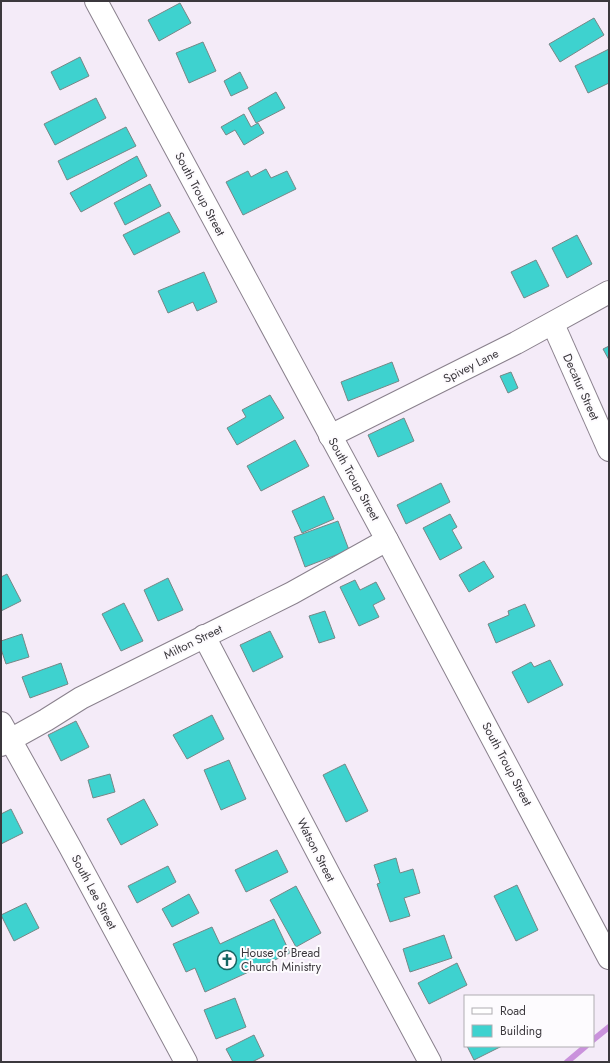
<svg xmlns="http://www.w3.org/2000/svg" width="610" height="1063" viewBox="0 0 610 1063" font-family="Jost,sans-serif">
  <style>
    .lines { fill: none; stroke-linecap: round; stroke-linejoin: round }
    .stream { stroke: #ca92dc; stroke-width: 6 }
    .building { fill: #3ed2cf; stroke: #768786 }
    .minor-casing { stroke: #8a818d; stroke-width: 24 }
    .minor { stroke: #fff; stroke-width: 22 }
    .labels { text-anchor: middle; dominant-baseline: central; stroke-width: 4; stroke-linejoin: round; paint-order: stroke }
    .street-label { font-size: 12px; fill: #3b383d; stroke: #fdfbfe }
    .poi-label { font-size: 12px; fill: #3b383d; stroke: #fdfbfe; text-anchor: start }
  </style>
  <rect width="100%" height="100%" fill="#f4ebf8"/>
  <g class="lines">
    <!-- stream -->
    <g class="stream">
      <polyline points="593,1040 609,1027"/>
      <polyline points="567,1062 586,1046"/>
    </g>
  </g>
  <!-- building -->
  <g class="building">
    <polygon points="180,3 191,23 159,41 148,20"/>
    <polygon points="594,18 604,35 560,62 549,44"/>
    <polygon points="203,42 216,71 189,83 176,53"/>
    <polygon points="609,49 609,83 588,93 575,66"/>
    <polygon points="80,57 89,76 60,90 51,72"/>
    <polygon points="240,72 248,88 231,96 224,81"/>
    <polygon points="276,92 285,108 256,123 248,108"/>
    <polygon points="96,98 106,118 55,145 44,124"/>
    <polygon points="244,114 251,127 258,123 264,133 244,145 235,130 226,135 221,127"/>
    <polygon points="126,127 136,146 67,180 58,161"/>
    <polygon points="137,156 147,176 81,212 70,193"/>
    <polygon points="266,169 271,178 287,171 296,189 243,215 226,182 248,171 251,177"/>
    <polygon points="150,184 161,206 125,225 114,203"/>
    <polygon points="169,212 180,232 134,255 123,235"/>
    <polygon points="577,235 592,264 567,278 552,248"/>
    <polygon points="536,260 549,286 524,298 511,272"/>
    <polygon points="204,272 217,302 197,311 193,302 168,313 158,291"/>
    <polygon points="609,346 609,360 603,349"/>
    <polygon points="392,362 399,381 348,401 341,382"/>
    <polygon points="511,372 518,388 508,393 500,376"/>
    <polygon points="270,395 284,418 237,445 227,428 246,417 242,410"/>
    <polygon points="404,418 414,441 378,457 368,435"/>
    <polygon points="295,440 309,466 261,491 247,466"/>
    <polygon points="441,483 450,502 406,524 397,505"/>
    <polygon points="324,496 334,519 302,533 292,511"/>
    <polygon points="450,514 457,527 452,530 462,548 440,560 423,528"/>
    <polygon points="338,521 349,550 305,567 294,537"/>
    <polygon points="484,561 494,577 469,592 459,575"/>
    <polygon points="7,574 21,601 1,611 1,577"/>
    <polygon points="168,578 183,610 158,621 144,590"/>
    <polygon points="355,580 360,590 376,582 385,599 373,605 379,617 359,626 340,587"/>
    <polygon points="124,603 143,641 121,651 102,614"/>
    <polygon points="525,604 535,626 496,643 488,624 509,615 508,611"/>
    <polygon points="325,611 335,638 319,643 309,616"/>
    <polygon points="270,631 283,657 253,672 240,645"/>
    <polygon points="22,634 29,657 6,664 1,649 1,641"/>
    <polygon points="550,660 563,685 528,703 512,672 531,662 534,667"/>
    <polygon points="61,663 68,684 30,698 22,677"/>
    <polygon points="212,715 224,739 187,759 173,735"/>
    <polygon points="76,721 89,747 61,761 48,735"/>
    <polygon points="229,760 246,799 221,810 204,770"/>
    <polygon points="345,764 368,811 346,822 323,775"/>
    <polygon points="110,774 115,792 93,798 88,780"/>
    <polygon points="144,799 158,825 121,845 107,819"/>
    <polygon points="11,809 23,833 1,844 1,814"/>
    <polygon points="277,850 288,872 246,892 235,870"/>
    <polygon points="396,858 400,873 413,869 420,893 404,898 410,916 390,922 377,884 380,883 374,865"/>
    <polygon points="168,866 176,882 137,903 128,886"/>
    <polygon points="517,885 538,930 516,941 494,896"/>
    <polygon points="296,886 321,933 296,947 270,900"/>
    <polygon points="189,894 199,913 172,927 162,909"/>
    <polygon points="26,903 39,928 14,941 1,915"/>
    <polygon points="274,919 290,953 205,992 195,968 186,972 173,944 212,927 220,944"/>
    <polygon points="444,935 452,958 410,972 403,949"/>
    <polygon points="457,963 467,985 429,1004 418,983"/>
    <polygon points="235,998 246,1027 216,1039 204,1010"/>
    <polygon points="254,1035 264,1056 252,1062 233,1062 226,1049"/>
    <polygon points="467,1046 502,1046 474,1060"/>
  </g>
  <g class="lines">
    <defs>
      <g id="minor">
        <polyline points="96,1 387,540 609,958"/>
        <polyline points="553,324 609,450"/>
        <polyline points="330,436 516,343 609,292"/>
        <polyline points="204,636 331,878 430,1062"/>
        <polyline points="1,723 70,847 186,1062"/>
        <polyline points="1,745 46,720 81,698 292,593 387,540"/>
      </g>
    </defs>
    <!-- minor casing -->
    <use href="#minor" class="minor-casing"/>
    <!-- minor -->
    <use href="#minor" class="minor"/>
  </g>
  <!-- icons -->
  <defs>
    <symbol id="church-ring" viewBox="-11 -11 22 22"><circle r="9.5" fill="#fdfbfe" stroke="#166563" stroke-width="1.5"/><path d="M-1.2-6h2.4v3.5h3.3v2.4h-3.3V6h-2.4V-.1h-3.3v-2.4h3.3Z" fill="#166563"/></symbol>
  </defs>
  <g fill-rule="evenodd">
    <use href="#church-ring" x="216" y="949" width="22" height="22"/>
  </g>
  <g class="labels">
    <!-- street labels -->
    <g class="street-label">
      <text transform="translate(200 194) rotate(62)">South Troup Street</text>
      <text transform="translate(471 366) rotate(-27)">Spivey Lane</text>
      <text transform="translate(581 387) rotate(66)">Decatur Street</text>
      <text transform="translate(354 479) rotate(61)">South Troup Street</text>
      <text transform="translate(193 642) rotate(-26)">Milton Street</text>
      <text transform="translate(507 764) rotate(62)">South Troup Street</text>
      <text transform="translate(316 850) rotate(63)">Watson Street</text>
      <text transform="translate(94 892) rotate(62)">South Lee Street</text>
    </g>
    <!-- poi labels -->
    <g class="poi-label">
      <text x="241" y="953">House of Bread<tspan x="241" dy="14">Church Ministry</tspan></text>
    </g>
  </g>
  <!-- border -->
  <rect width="610" height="1063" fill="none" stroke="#3b383d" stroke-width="4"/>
  <!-- legend -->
  <rect x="464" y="995" width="130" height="52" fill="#fdfbfe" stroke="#afadb1"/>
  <rect x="472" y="1008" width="20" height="6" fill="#ffffff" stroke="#afadb1"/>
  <text x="500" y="1015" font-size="12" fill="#3b383d">Road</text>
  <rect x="472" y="1025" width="20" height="12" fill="#3ed2cf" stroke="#afadb1"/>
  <text x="500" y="1035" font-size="12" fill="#3b383d">Building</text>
</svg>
